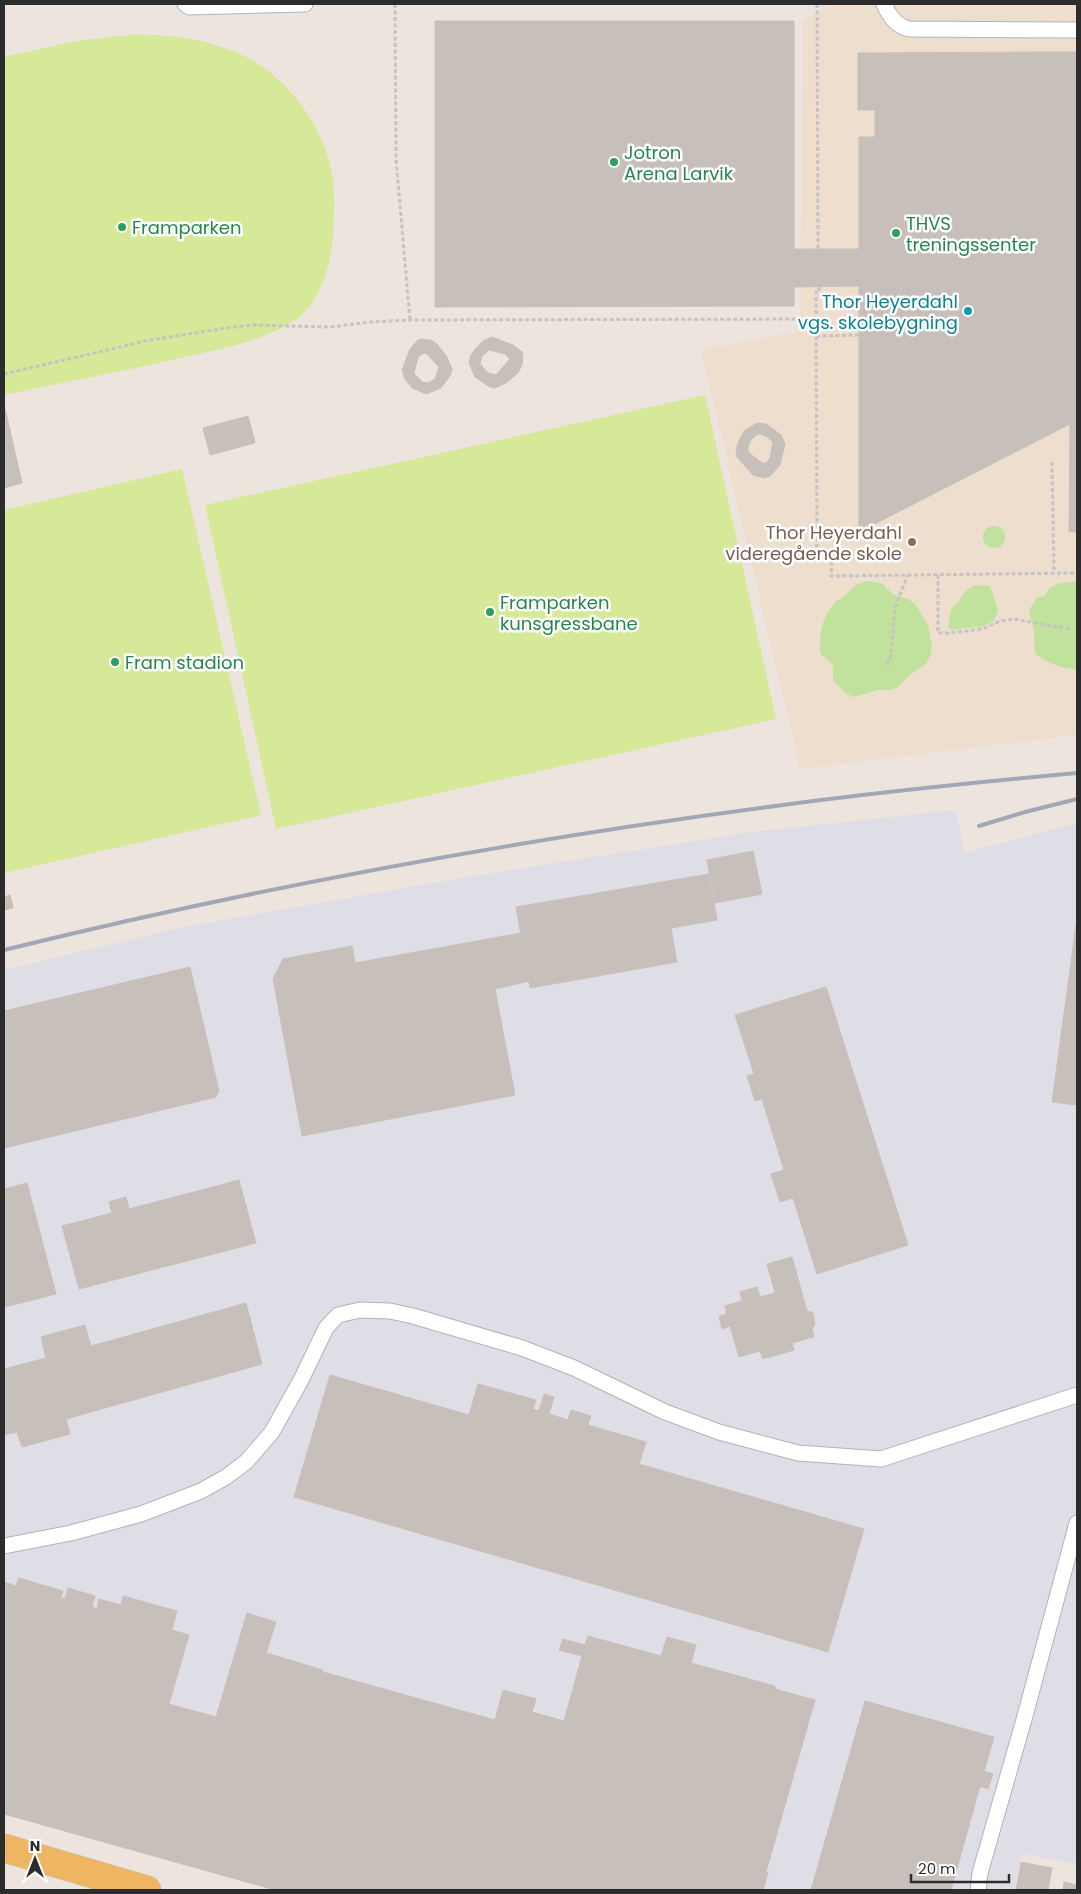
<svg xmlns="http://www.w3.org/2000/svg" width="1081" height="1894" viewBox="0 0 1081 1894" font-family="Poppins,sans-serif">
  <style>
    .industrial { fill: #dfdee6 }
    .education { fill: #eedece }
    .green { fill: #c0e29c }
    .pitch { fill: #d5e998 }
    .building { fill: #c6bfba; stroke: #c9c0b8; fill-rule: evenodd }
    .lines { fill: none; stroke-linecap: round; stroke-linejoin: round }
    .lane-casing { stroke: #aeb3bc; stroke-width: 17 }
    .primary-casing { stroke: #c4c4c4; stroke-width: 29 }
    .path { stroke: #c4c4c4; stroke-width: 3; stroke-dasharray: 4 2.5; stroke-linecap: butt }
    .lane { stroke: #fff; stroke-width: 15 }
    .primary { stroke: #eeb562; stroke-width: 28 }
    .rail { stroke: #a1a7b5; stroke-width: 4 }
    .leisure-dot { fill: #2e9e5b; stroke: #fff; stroke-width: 2 }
    .culture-dot { fill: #0f9aa8; stroke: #fff; stroke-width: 2 }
    .education-dot { fill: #8d6e63; stroke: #fff; stroke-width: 2 }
    .labels { text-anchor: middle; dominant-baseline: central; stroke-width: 5; stroke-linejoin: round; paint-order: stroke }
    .leisure-label { font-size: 18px; fill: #27864d; stroke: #fff; text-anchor: start }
    .culture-label { font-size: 18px; fill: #0d838f; stroke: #fff; text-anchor: end }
    .education-label { font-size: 18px; fill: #785e54; stroke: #fff; text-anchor: end }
  </style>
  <rect width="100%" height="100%" fill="#ede4de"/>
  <!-- industrial -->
  <polygon class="industrial" points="956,810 964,853 1077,823 1077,1864 1022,1854 1014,1890 296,1890 4,1809 4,970 178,928 473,876 752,832"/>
  <!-- education -->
  <polygon class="education" points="835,4 1077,4 1077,735 800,769 701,350 800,331 803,20"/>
  <!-- green -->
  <g class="green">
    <circle cx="994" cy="537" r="11"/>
    <path d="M870,581L883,584L892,594L908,599L915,604L928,625L932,647L931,654L926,664L911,674L898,687L889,690H878L854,697L845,693L833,680V665L820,653C820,634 821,617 835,603C837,600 841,599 844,596C853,588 857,582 870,581Z"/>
    <path d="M1077,581V669C1064,670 1045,662 1035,653L1034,632L1029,610L1037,598L1044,596L1050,588L1057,584Z"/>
    <polygon points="975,585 989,586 992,591 998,611 994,620 983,626 951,630 948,627 951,609 959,601 966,591"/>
  </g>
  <!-- pitch -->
  <g class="pitch">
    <path d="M138,34C160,36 184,36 205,42C222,47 242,53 257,63C296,88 327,134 333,180C335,199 334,218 333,237C331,263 321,301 298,318C268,340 220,349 185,357C125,371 64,382 4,395V57L76,41Z"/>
    <polygon points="705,395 776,719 276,829 205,505"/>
    <polygon points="182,469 261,815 4,873 4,510"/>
  </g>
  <!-- building -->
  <g class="building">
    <polygon points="435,21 794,21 794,306 435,307"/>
    <polygon points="1048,52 1077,52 1077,532 1069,532 1070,424 859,532 859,286 794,287 794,249 859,249 859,137 875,137 875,110 858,110 858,53"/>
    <path d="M492,337L513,345L522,352L523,356L522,365L518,373L506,383L495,388L490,387L475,377L469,363L471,355L475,349L483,341ZM489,350L505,354L510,359L496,375L488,373L480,364L482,356Z"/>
    <path d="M421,339L431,340L438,345L447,357L452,369L451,374L441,388L426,394L412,388L405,379L402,370L410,349L418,340ZM424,353L427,354L439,367L435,379L428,383L422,382L414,373L418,357Z"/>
    <polygon points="4,404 22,483 4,488"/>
    <polygon points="248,416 255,443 210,455 203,428"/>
    <path d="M757,423L766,424L772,428L781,435L785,444L780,465L770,476L764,478L753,475L737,457L736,451L738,443L744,431ZM759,434L766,436L773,442L770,458L766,463H762L748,452V446L751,440L755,436Z"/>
    <polygon points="753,851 762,894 715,903 707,860"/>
    <polygon points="709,874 717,920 671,928 677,962 530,988 516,907"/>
    <polygon points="10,895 13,908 4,910 4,897"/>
    <polygon points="1077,918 1077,1105 1052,1102"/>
    <polygon points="521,933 529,981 495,989 515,1095 302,1136 273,979 283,959 352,946 355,963"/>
    <polygon points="190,967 219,1091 216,1097 4,1148 4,1011"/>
    <polygon points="826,987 908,1245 817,1274 793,1198 780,1202 771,1174 784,1170 762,1099 755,1101 747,1076 754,1074 735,1015"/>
    <polygon points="239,1180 256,1243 79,1289 62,1226 112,1213 109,1202 126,1197 129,1209"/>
    <polygon points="27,1183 56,1294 5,1307 4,1300 4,1189"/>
    <polygon points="792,1257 807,1311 813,1313 815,1324 812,1329 814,1337 792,1343 794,1350 763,1359 760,1351 739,1357 730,1326 722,1329 719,1316 727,1314 725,1306 742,1301 740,1292 757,1287 760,1297 775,1293 767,1264"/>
    <polygon points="246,1303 262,1364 66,1419 70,1434 22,1447 17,1432 4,1435 4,1369 46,1358 41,1337 85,1325 91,1346"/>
    <polygon points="330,1375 469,1415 478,1384 536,1400 533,1409 539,1411 544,1394 554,1397 549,1414 568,1420 571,1410 591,1416 588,1425 646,1442 639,1464 864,1529 828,1652 294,1497"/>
    <polygon points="19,1578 63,1591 61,1598 65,1599 68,1588 95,1596 92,1607 97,1609 99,1599 121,1605 123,1596 177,1611 172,1630 189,1635 169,1704 216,1717 247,1613 276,1622 266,1653 323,1670 323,1672 495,1720 503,1690 536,1699 532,1712 564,1721 582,1656 559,1650 563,1639 585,1645 588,1636 661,1656 667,1637 696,1645 691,1663 775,1686 775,1689 815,1700 766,1872 768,1873 763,1890 275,1890 4,1814 4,1582 16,1586"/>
    <polygon points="865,1701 994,1737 984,1771 993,1774 988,1789 980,1786 951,1890 811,1890"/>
    <polygon points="1021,1862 1052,1868 1048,1890 1016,1890"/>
    <polygon points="1064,1882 1077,1885 1076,1890 1063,1890"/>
  </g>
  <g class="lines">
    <defs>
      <g id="lane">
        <polyline points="185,4 189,7 305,4"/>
        <path d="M884,4C889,16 896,26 909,29L1077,30"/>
        <polyline points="4,1546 71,1533 141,1514 201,1491 226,1477 246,1462 272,1432 301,1380 326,1328 338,1315 360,1310 390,1311 413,1316 522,1348 574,1368 665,1412 719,1432 798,1453 881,1459 1077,1395"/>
        <polyline points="978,1890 980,1873 1025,1716 1077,1523"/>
      </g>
      <polyline id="primary" points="4,1848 147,1890"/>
    </defs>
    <!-- lane casing -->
    <use href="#lane" class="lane-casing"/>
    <!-- primary casing -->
    <use href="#primary" class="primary-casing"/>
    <!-- path -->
    <g class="path">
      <polyline points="395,4 396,159 410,320"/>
      <polyline points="817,4 818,249"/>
      <polyline points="819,287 819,292 816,292 817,558 832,558 831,576 1077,573"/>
      <polyline points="816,336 859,335"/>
      <polyline points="4,374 150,340 227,328 253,325 330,327 370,322 410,320 816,319"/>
      <polyline points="1052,462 1054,573"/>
      <polyline points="938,575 938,633 949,633 982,629 1000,621 1014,619 1070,629"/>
      <polyline points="887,665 891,655 895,607 908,575"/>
    </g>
    <!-- lane -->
    <use href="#lane" class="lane"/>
    <!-- primary -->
    <use href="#primary" class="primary"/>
    <!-- rail -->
    <g class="rail">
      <polyline points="979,826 1025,812 1077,799"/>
      <path d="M4,950C260,887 522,839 783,805C881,792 979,782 1077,773"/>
    </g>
  </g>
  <!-- markers -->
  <g class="leisure-dot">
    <circle cx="614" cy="162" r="5"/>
    <circle cx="122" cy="227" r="5"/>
    <circle cx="896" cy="233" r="5"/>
    <circle cx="490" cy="612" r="5"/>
    <circle cx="115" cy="662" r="5"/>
  </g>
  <circle class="culture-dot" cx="968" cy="311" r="5"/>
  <circle class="education-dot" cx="912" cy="542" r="5"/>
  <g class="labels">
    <!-- leisure labels -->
    <g class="leisure-label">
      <text x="624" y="152">Jotron<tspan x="624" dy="21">Arena Larvik</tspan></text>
      <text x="906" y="223">THVS<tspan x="906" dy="21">treningssenter</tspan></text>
      <text x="132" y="227">Framparken</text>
      <text x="500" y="602">Framparken<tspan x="500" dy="21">kunsgressbane</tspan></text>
      <text x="125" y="662">Fram stadion</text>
    </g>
    <!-- culture labels -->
    <g class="culture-label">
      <text x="958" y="301">Thor Heyerdahl<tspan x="958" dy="21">vgs. skolebygning</tspan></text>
    </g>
    <!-- education labels -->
    <g class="education-label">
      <text x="902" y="532">Thor Heyerdahl<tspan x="902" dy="21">videregående skole</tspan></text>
    </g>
  </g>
  <!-- border -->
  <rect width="1081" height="1894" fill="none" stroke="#2c2c2c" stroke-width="10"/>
  <!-- north arrow -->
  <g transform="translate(35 1859)" stroke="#ffffff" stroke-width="4" paint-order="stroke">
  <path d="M0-4L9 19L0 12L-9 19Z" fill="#2c2c2c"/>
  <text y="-8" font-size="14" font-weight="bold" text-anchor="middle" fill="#2c2c2c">N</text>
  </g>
  <!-- scale -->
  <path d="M911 1874v8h98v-8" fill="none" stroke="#2c2c2c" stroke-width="2.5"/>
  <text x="918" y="1874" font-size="15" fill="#2c2c2c" stroke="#ffffff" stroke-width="4" paint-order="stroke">20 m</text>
</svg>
